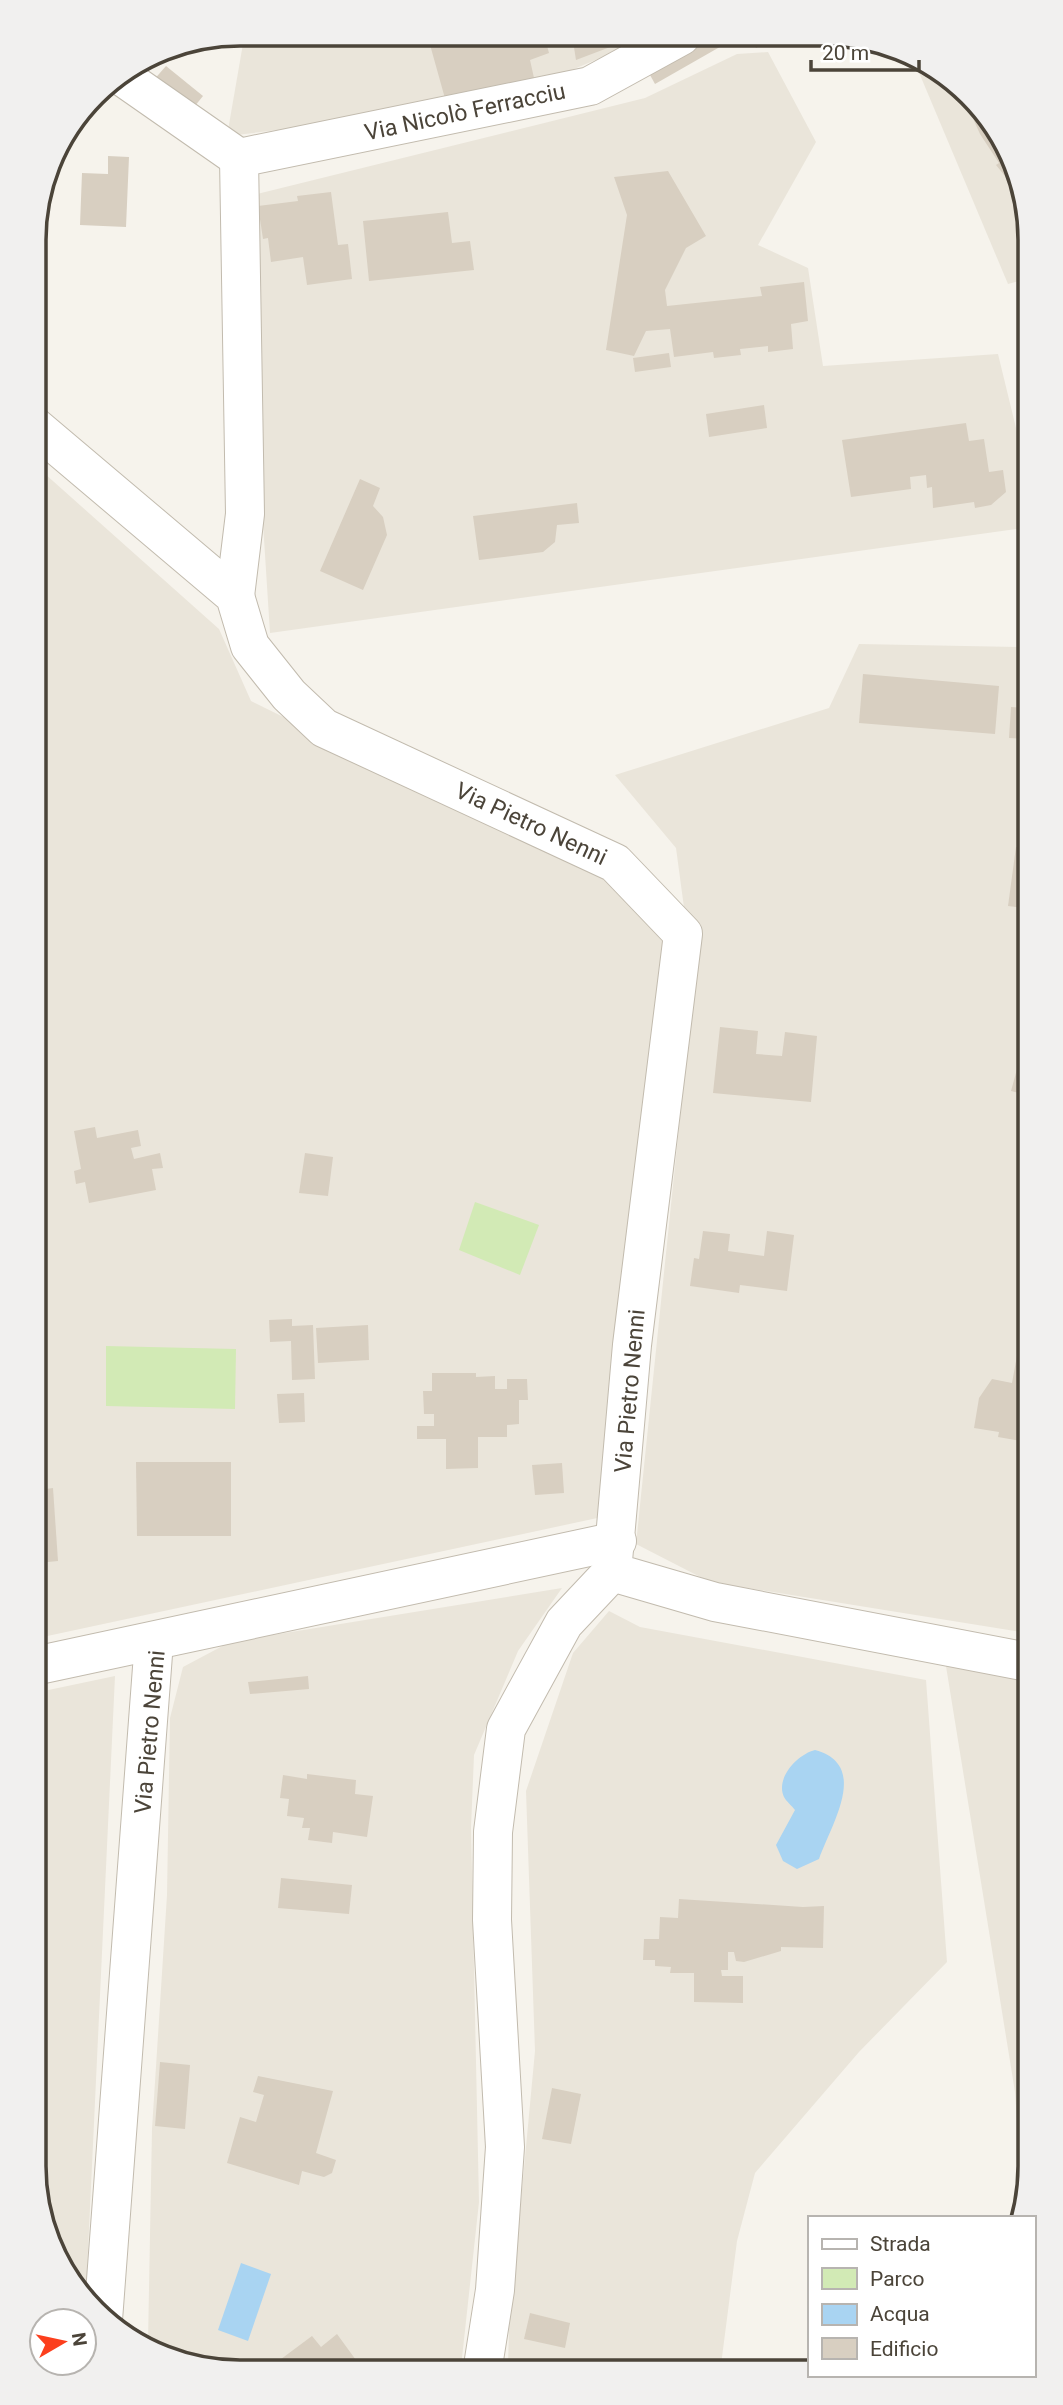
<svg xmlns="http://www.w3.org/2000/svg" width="1063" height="2405" viewBox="0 0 1063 2405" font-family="Roboto,sans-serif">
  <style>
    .residential { fill: #eae5da }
    .green { fill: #d2eab5 }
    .water { fill: #a9d4f2 }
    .building { fill: #d8cfc1 }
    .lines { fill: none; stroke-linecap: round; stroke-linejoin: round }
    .minor-casing { stroke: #c2bbae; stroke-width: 40 }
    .minor { stroke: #fff; stroke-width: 38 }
    .labels { text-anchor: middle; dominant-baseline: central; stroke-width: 6; stroke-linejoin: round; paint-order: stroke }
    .street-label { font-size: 23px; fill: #4b4439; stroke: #fff }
    .rim { fill: none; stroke: #4b4439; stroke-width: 3.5 }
  </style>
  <rect width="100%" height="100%" fill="#f6f3ec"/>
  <!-- residential -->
  <g class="residential">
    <polygon points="254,33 653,36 485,106 227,136 244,38"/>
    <polygon points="768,52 816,142 758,245 808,268 823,366 998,354 1024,461 1024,528 270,633 254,382 253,195 645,98 737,54"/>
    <polygon points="915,63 960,85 1023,186 1023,280 1008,284"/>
    <polygon points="35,465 219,629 251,701 597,872 666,940 602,1517 38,1638"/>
    <polygon points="859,644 1024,647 1027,1633 710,1582 636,1544 694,982 676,848 615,775 829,708"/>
    <polygon points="562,1588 518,1651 474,1755 471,1828 479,2202 461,2367 200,2368 148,2342 152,2129 167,1895 170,1718 183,1667 230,1642"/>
    <polygon points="609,1611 640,1627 926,1680 947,1962 859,2052 755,2173 737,2241 721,2365 508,2366 509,2328 535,2051 526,1791 573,1653"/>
    <polygon points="945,1660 1028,1672 1029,2179 1023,2205 1015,2092"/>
    <polygon points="115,1676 86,2293 40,2219 39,1692"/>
  </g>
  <!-- green -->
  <g class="green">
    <polygon points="475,1202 539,1225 520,1275 459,1250"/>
    <polygon points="106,1346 236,1349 235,1409 106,1406"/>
  </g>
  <!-- water -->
  <g class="water">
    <path d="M815,1750C870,1765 832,1823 819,1859L797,1869L783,1861L776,1845L795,1810C792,1806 786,1801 784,1797C775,1778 798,1754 815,1750Z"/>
    <polygon points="241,2263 271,2274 248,2341 218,2330"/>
  </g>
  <!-- building -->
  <g class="building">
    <polygon points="427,34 544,35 549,53 530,60 534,78 446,102"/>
    <polygon points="572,35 625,36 626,41 576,60"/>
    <polygon points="692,36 739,36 655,84 644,64"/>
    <polygon points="750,36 775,37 756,48"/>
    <polygon points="166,66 203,96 190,112 152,82"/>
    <polygon points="976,111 1019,180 1013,186 996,165 999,163 980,134 971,114"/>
    <polygon points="108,156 129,157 126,227 80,225 82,173 108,174"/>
    <polygon points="668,171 706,236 686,248 665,290 667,306 762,296 760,287 804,282 808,321 791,324 793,349 768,352 768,346 740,349 741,355 714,358 713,352 674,357 670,329 646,331 634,356 606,350 627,215 614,177"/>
    <polygon points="331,192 338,245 348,244 352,279 307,285 303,257 271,262 268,238 263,239 258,206 298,201 297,196"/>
    <polygon points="448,212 452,243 470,241 474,270 369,281 363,221"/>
    <polygon points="669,353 671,367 635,372 633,358"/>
    <polygon points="764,405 767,428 709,437 706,414"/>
    <polygon points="966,423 969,441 984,439 989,472 1003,470 1006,492 991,505 975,508 974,502 933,508 932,487 927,488 926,475 910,477 911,489 851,497 842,440"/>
    <polygon points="360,479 380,488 373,506 383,517 387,535 363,590 320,571"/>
    <polygon points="577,503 579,523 557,525 555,542 543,552 479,560 473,516"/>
    <polygon points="863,674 999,686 995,734 859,723"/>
    <polygon points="1011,707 1024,708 1024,739 1009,738"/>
    <polygon points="1016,847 1025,848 1025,908 1008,906"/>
    <polygon points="720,1027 758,1031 756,1054 782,1056 785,1032 817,1036 811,1102 713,1093"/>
    <polygon points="1019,1062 1026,1065 1026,1095 1011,1091"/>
    <polygon points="95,1127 97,1138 138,1130 141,1146 131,1148 134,1159 160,1153 163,1168 152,1169 156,1190 89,1203 85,1182 76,1184 74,1171 81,1169 74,1131"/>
    <polygon points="305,1153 333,1157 328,1196 299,1193"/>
    <polygon points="703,1231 730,1234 728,1251 764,1256 767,1231 794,1235 787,1291 740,1285 739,1293 690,1286 694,1258 699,1259"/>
    <polygon points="292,1319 292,1326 313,1325 315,1379 292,1380 291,1341 270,1342 269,1320"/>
    <polygon points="368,1325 369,1360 318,1363 316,1328"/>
    <polygon points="1021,1334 1026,1335 1027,1442 998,1437 999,1432 974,1428 979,1398 992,1379 1012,1383"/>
    <polygon points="432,1373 476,1373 476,1377 495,1376 495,1389 507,1389 507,1379 527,1379 528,1400 519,1400 519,1424 507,1425 507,1437 478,1437 478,1468 446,1469 446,1439 417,1439 417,1426 434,1426 434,1414 424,1414 423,1391 432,1391"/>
    <polygon points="304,1393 305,1422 279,1423 277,1394"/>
    <polygon points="136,1462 231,1462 231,1536 137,1536"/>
    <polygon points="562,1463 564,1493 535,1495 532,1465"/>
    <polygon points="53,1488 58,1561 38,1563 38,1490"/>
    <polygon points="308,1676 309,1689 250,1694 248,1682"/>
    <polygon points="307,1774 356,1780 355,1794 373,1796 367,1837 333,1832 332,1843 308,1840 310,1828 302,1828 304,1818 287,1816 289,1799 280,1798 283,1775 307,1779"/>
    <polygon points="281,1878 352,1885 349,1914 278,1908"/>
    <polygon points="679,1899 803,1907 824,1906 823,1948 781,1947 781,1951 744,1962 736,1961 734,1952 728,1952 728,1970 721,1970 722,1976 743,1976 743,2003 694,2002 694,1973 670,1973 671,1967 655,1966 655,1960 643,1960 644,1939 659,1939 660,1917 678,1918"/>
    <polygon points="160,2062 190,2065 185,2129 155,2126"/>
    <polygon points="258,2076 333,2091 316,2153 336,2160 332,2173 324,2177 302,2171 299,2185 227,2163 240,2117 256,2122 264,2095 253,2092"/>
    <polygon points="552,2088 581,2094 571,2144 542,2139"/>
    <polygon points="530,2313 570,2323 565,2348 524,2339"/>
    <polygon points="337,2334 361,2367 269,2368 312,2336 321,2347"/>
  </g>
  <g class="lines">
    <defs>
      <g id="minor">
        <polyline points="120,75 239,158"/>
        <polyline points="34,426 235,596 250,646 289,695 324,728 615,863 683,934 632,1345 612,1572 715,1602 1028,1662"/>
        <polyline points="235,596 245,514 239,158 590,86 681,36"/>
        <polyline points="39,1665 617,1541"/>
        <polyline points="103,2320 154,1641"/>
        <polyline points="483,2366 495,2290 505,2147 492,1920 493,1832 506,1729 564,1623 612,1572"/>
      </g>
    </defs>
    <!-- minor casing -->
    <use href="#minor" class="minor-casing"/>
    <!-- minor -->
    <use href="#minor" class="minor"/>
  </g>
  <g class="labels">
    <!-- street labels -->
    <g class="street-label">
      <text transform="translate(465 112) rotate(-12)">Via Nicolò Ferracciu</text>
      <text transform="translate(531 824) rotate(25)">Via Pietro Nenni</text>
      <text transform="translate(630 1391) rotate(-85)">Via Pietro Nenni</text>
      <text transform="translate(150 1732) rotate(-85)">Via Pietro Nenni</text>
    </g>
  </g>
  <!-- crop -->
  <path d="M0 0H1063V2405H0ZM240 46H824A194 194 0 0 1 1018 240V2166A194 194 0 0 1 824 2360H240A194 194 0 0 1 46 2166V240A194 194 0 0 1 240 46Z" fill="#f1f0ef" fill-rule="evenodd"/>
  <path class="rim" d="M240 46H824A194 194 0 0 1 1018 240V2166A194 194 0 0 1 824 2360H240A194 194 0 0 1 46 2166V240A194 194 0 0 1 240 46Z"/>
  <!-- legend -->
  <rect x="808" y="2216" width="228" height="161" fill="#ffffff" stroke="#b7b4b0" stroke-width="2"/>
  <rect x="822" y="2239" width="35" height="10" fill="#ffffff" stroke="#b7b4b0" stroke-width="2"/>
  <text x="870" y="2251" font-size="21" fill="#4b4439">Strada</text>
  <rect x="822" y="2268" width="35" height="21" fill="#d2eab5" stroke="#b7b4b0" stroke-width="2"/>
  <text x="870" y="2286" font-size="21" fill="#4b4439">Parco</text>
  <rect x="822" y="2304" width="35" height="21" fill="#a9d4f2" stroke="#b7b4b0" stroke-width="2"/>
  <text x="870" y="2321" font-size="21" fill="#4b4439">Acqua</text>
  <rect x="822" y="2338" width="35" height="21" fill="#d8cfc1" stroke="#b7b4b0" stroke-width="2"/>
  <text x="870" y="2356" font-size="21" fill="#4b4439">Edificio</text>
  <!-- north arrow -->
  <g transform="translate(63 2342) rotate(81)"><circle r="33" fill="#ffffff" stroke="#b7b4b0" stroke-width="2"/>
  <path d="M0-5L12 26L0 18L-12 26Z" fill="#fc3f1d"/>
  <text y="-10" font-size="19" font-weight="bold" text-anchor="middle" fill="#4b4439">N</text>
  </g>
  <!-- scale -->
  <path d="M811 60v10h108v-10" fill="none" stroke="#4b4439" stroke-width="3.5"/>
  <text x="822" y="60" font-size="21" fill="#4b4439" stroke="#ffffff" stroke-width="5" paint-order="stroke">20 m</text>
</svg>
